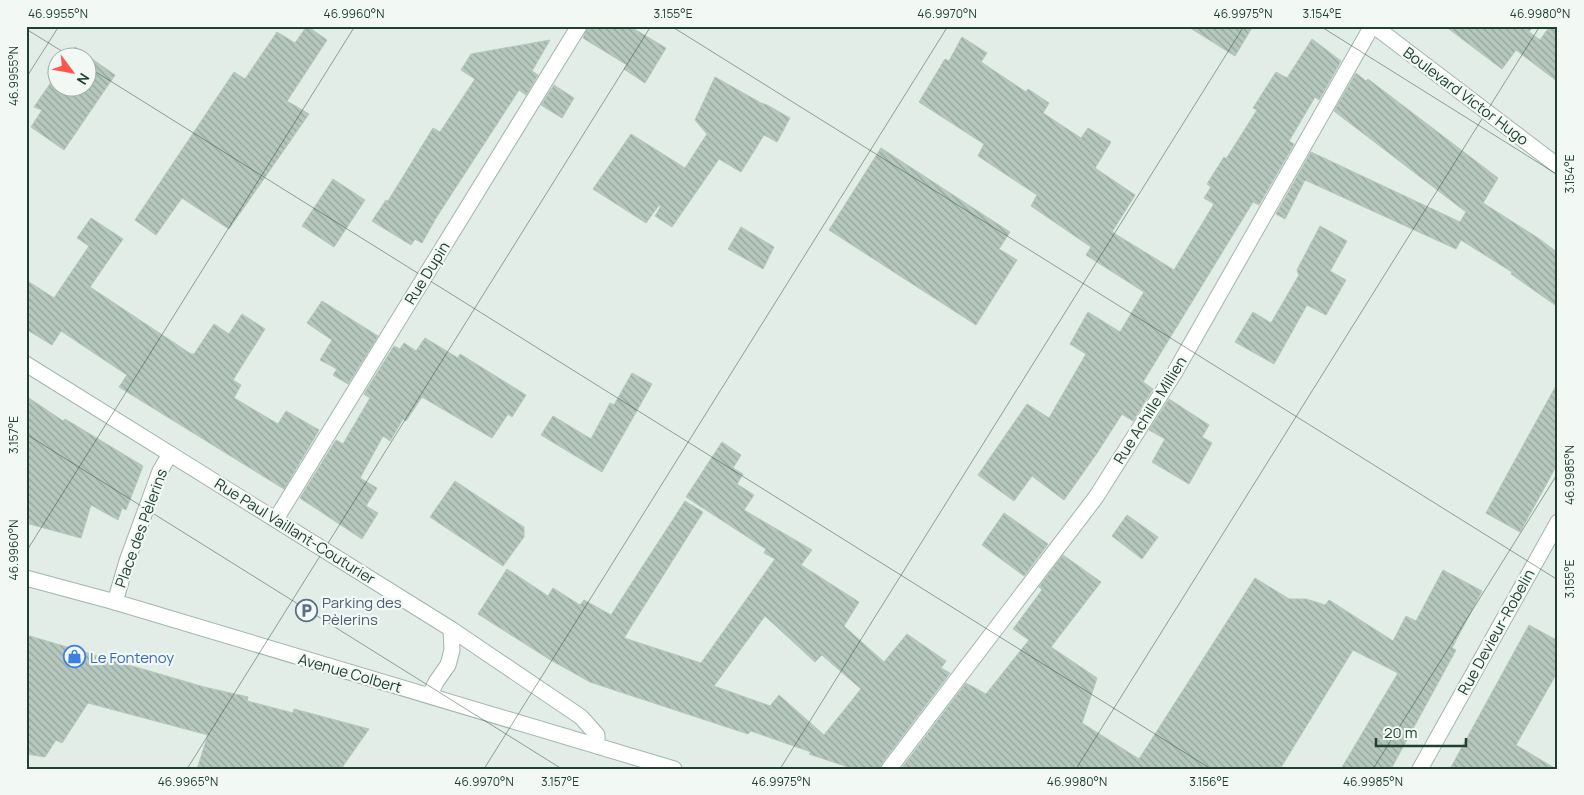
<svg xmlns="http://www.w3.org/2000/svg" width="1584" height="795" viewBox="0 0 1584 795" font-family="Manrope,sans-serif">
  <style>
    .building { fill: url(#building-back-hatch); stroke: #b3c7bb; fill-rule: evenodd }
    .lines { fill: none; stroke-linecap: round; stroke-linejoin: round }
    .minor-casing { stroke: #a3b6ac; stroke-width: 17 }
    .tertiary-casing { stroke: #a3b6ac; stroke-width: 17 }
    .minor { stroke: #fff; stroke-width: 15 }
    .tertiary { stroke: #fff; stroke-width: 15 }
    .ticks { fill: none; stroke: #204031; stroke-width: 1; stroke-opacity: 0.45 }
    .labels { text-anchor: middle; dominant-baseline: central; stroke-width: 4.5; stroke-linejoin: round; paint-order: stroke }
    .street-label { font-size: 15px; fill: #204031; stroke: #f2f9f4 }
    .service-label { font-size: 15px; fill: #4e5e75; stroke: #f2f9f4; text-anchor: start }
    .shop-label { font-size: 15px; fill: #366cbe; stroke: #f2f9f4; text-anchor: start }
    .neatline { fill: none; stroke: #204031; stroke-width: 2 }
    .ticks-label { font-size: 12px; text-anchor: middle; fill: #204031 }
  </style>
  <defs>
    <pattern id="building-back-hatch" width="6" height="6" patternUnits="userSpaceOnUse" patternTransform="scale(1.25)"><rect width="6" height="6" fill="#b6c8be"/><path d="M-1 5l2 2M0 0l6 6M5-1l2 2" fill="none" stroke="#94a49b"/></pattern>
  </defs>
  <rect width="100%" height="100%" fill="#e1ede6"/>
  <!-- building -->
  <g class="building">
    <polygon points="307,26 327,40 287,101 309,114 229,229 182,198 156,235 135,220 234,72 245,79 277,32 295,43"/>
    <polygon points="588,26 629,26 666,48 645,83 624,69 627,65 583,38"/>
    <polygon points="1187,26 1253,26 1235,56"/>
    <polygon points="1445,26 1533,26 1529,32 1540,40 1550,26 1558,26 1558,82 1516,50 1502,69"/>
    <polygon points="962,37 987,53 981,62 1026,92 1028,89 1049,103 1043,113 1081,138 1088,128 1111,142 1095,168 1135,195 1112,232 1174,270 1214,204 1204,198 1211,187 1207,184 1224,157 1226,159 1257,110 1253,108 1276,72 1287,78 1312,39 1341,61 1319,100 1315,97 1289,141 1294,144 1259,205 1253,202 1143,382 1153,389 1133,421 1122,414 1097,453 1064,500 1032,476 1014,501 978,475 1027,404 1049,418 1086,354 1070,344 1088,312 1120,332 1144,292 1086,255 1091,247 1031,206 1037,195 978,156 984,144 919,102 945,59 949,61"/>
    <polygon points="550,40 532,71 538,75 526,95 519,90 436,218 422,243 415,239 411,245 372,221 386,200 388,201 433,128 440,132 475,79 461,70 471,54"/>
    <polygon points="75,47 115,75 64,150 31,127 42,110 34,107 58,72 58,88 88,88 88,58 67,58"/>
    <polygon points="1356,73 1366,81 1368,79 1498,178 1483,203 1538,238 1558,253 1558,307 1511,274 1512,272 1461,240 1456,249 1305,180 1285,219 1276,214 1311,152 1460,222 1466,212 1334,111"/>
    <polygon points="715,77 761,103 767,105 790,118 777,142 764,135 741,172 719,159 672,227 655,216 661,206 659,205 646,223 593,189 631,134 685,168 707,134 695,120"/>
    <polygon points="554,85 574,98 562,118 541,105"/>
    <polygon points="881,148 1010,232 999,249 1017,260 976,325 829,230"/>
    <polygon points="333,179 365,200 334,247 302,226"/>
    <polygon points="91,218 123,239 90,287 191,354 194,354 214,324 229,334 242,314 265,329 233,380 241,385 234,398 278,424 286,411 319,430 284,489 119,387 127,375 61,331 52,345 26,329 26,280 54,298 89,246 77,238"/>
    <polygon points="1320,226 1347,241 1330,271 1346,280 1326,315 1307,305 1274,364 1235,342 1253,312 1271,323 1299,275 1297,270"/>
    <polygon points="741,227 774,247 763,269 728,249"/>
    <polygon points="322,301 378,336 348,384 333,375 337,369 320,360 332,340 307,323"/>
    <polygon points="425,338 458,358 460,354 526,395 512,417 508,414 492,438 422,397 406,421 403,419 390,441 383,436 360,478 377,488 366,506 378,513 362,539 300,498 336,440 343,444 370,398 364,394 394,346 400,349 404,343 416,351"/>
    <polygon points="632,373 652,384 602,472 541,435 553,416 591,439 610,403 614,405"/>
    <polygon points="1558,382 1558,463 1520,532 1486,513"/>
    <polygon points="26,396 63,421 65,419 143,466 126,510 122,508 118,520 91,505 81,538 26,523"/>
    <polygon points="1169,399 1209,425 1202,437 1212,443 1189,484 1152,462 1165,439 1149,430"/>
    <path d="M722,442L741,455L733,468L743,474L737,484L754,495L744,510L812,550L801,565L859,602L844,626L884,662L907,634L946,661L941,668L950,673L882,763L880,769H854L809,754L811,752L751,731L748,734L590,682L549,659L478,614L507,569L548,596L553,588L580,605L584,600L611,615L685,501L703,512L624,638L701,663L775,559L764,553L766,549L686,497ZM765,616L815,662L822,655L861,689L824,735L779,695L770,706L714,686Z"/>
    <polygon points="455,481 524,527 524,537 503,566 430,517"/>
    <polygon points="1004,513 1048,544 1024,576 982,545"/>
    <polygon points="1127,515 1158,537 1142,559 1112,536"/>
    <polygon points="1063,555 1101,582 1051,647 1097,678 1082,723 1139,759 1255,578 1289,599 1306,599 1325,605 1329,600 1393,641 1406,616 1416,621 1443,570 1482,591 1452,648 1456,650 1391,769 1341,769 1398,673 1353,650 1280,769 901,769 966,683 986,694 1029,640 1013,629 1042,590 1039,587"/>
    <polygon points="1529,625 1558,641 1558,671 1516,745 1556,769 1450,769"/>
    <polygon points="26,635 204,687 248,697 247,701 293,713 294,709 369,729 341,769 197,769 208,735 88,703 62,743 56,740 45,757 26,754"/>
  </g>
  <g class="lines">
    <defs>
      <g id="minor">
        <polyline points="276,519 579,26"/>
        <polyline points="115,602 127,561 160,471 170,454"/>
        <polyline points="889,769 1096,497 1175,372 1372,26"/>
        <polyline points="1420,769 1558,522"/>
      </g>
      <g id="tertiary">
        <polyline points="1374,26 1558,166"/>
        <polyline points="26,364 451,629 581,717 597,735 597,746"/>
        <polyline points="26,578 115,602 674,769"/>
        <polyline points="430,695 436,682 448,665 452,650 451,629"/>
      </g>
    </defs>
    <!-- minor casing -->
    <use href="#minor" class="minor-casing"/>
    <!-- tertiary casing -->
    <use href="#tertiary" class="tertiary-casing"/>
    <!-- minor -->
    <use href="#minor" class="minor"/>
    <!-- tertiary -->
    <use href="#tertiary" class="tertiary"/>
  </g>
  <!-- ticks -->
  <path class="ticks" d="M671,26L1558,580M1320,26L1558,175M26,29L73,58M88,67L1211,769M26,78L59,26M26,434L562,769M26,552L355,26M187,769L651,26M484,769L948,26M780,769L1244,26M1076,769L1540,26M1373,769L1558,473"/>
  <!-- icons -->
  <defs>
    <symbol id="parking-ring" viewBox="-11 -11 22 22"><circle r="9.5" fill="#f2f9f4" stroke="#5c6f8a" stroke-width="1.5"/><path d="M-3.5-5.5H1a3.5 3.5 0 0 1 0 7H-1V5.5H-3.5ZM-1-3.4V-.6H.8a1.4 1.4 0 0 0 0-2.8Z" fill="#5c6f8a"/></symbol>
    <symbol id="shop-ring" viewBox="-11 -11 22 22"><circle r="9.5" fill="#f2f9f4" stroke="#3f7fe0" stroke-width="1.5"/><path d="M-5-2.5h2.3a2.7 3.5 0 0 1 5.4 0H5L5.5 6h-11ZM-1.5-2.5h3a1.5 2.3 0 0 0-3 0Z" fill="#3f7fe0"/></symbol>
  </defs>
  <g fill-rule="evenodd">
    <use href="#parking-ring" x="294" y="598" width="25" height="25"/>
    <use href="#shop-ring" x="62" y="644" width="25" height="25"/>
  </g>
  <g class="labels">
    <!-- street labels -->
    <g class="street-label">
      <text transform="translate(1466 96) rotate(37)">Boulevard Victor Hugo</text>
      <text transform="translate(427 273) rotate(-58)">Rue Dupin</text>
      <text transform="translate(1150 410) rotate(-58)">Rue Achille Millien</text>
      <text transform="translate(141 528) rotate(-70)">Place des Pèlerins</text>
      <text transform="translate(295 531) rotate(32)">Rue Paul Vaillant-Couturier</text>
      <text transform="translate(1496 632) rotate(-61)">Rue Devieur-Robelin</text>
      <text transform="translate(350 673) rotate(16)">Avenue Colbert</text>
    </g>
    <!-- service labels -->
    <g class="service-label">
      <text x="322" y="602">Parking des<tspan x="322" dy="17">Pèlerins</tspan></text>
    </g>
    <!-- shop labels -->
    <g class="shop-label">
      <text x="90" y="657">Le Fontenoy</text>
    </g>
  </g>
  <!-- border -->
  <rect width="1584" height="795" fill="none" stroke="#f2f9f4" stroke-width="55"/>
  <!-- north arrow -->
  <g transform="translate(72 72) rotate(122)"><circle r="24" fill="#f2f9f4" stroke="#9eafa6"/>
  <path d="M0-4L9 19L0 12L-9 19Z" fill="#ff574d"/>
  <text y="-8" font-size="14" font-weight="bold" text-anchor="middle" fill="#204031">N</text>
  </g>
  <!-- scale -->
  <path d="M1376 738v8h90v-8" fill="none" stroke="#204031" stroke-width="2.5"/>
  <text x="1384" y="738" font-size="15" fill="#204031" stroke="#f2f9f4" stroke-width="4" paint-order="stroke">20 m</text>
  <rect x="28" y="28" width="1528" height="740" class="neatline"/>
  <g class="ticks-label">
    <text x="58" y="18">46.9955°N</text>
    <text x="354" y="18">46.9960°N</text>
    <text x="673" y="18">3.155°E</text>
    <text x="947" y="18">46.9970°N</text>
    <text x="1243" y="18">46.9975°N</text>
    <text x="1322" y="18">3.154°E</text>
    <text x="1540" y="18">46.9980°N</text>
    <text transform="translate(14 76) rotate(-90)" y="4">46.9955°N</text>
    <text transform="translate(1570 174) rotate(-90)" y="4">3.154°E</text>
    <text transform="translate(14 435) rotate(-90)" y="4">3.157°E</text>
    <text transform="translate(1570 475) rotate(-90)" y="4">46.9985°N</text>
    <text transform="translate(14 550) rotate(-90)" y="4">46.9960°N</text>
    <text transform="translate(1570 579) rotate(-90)" y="4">3.155°E</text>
    <text x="188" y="786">46.9965°N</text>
    <text x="484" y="786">46.9970°N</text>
    <text x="560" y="786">3.157°E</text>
    <text x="781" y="786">46.9975°N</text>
    <text x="1077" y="786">46.9980°N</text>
    <text x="1209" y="786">3.156°E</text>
    <text x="1373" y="786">46.9985°N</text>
  </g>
</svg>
